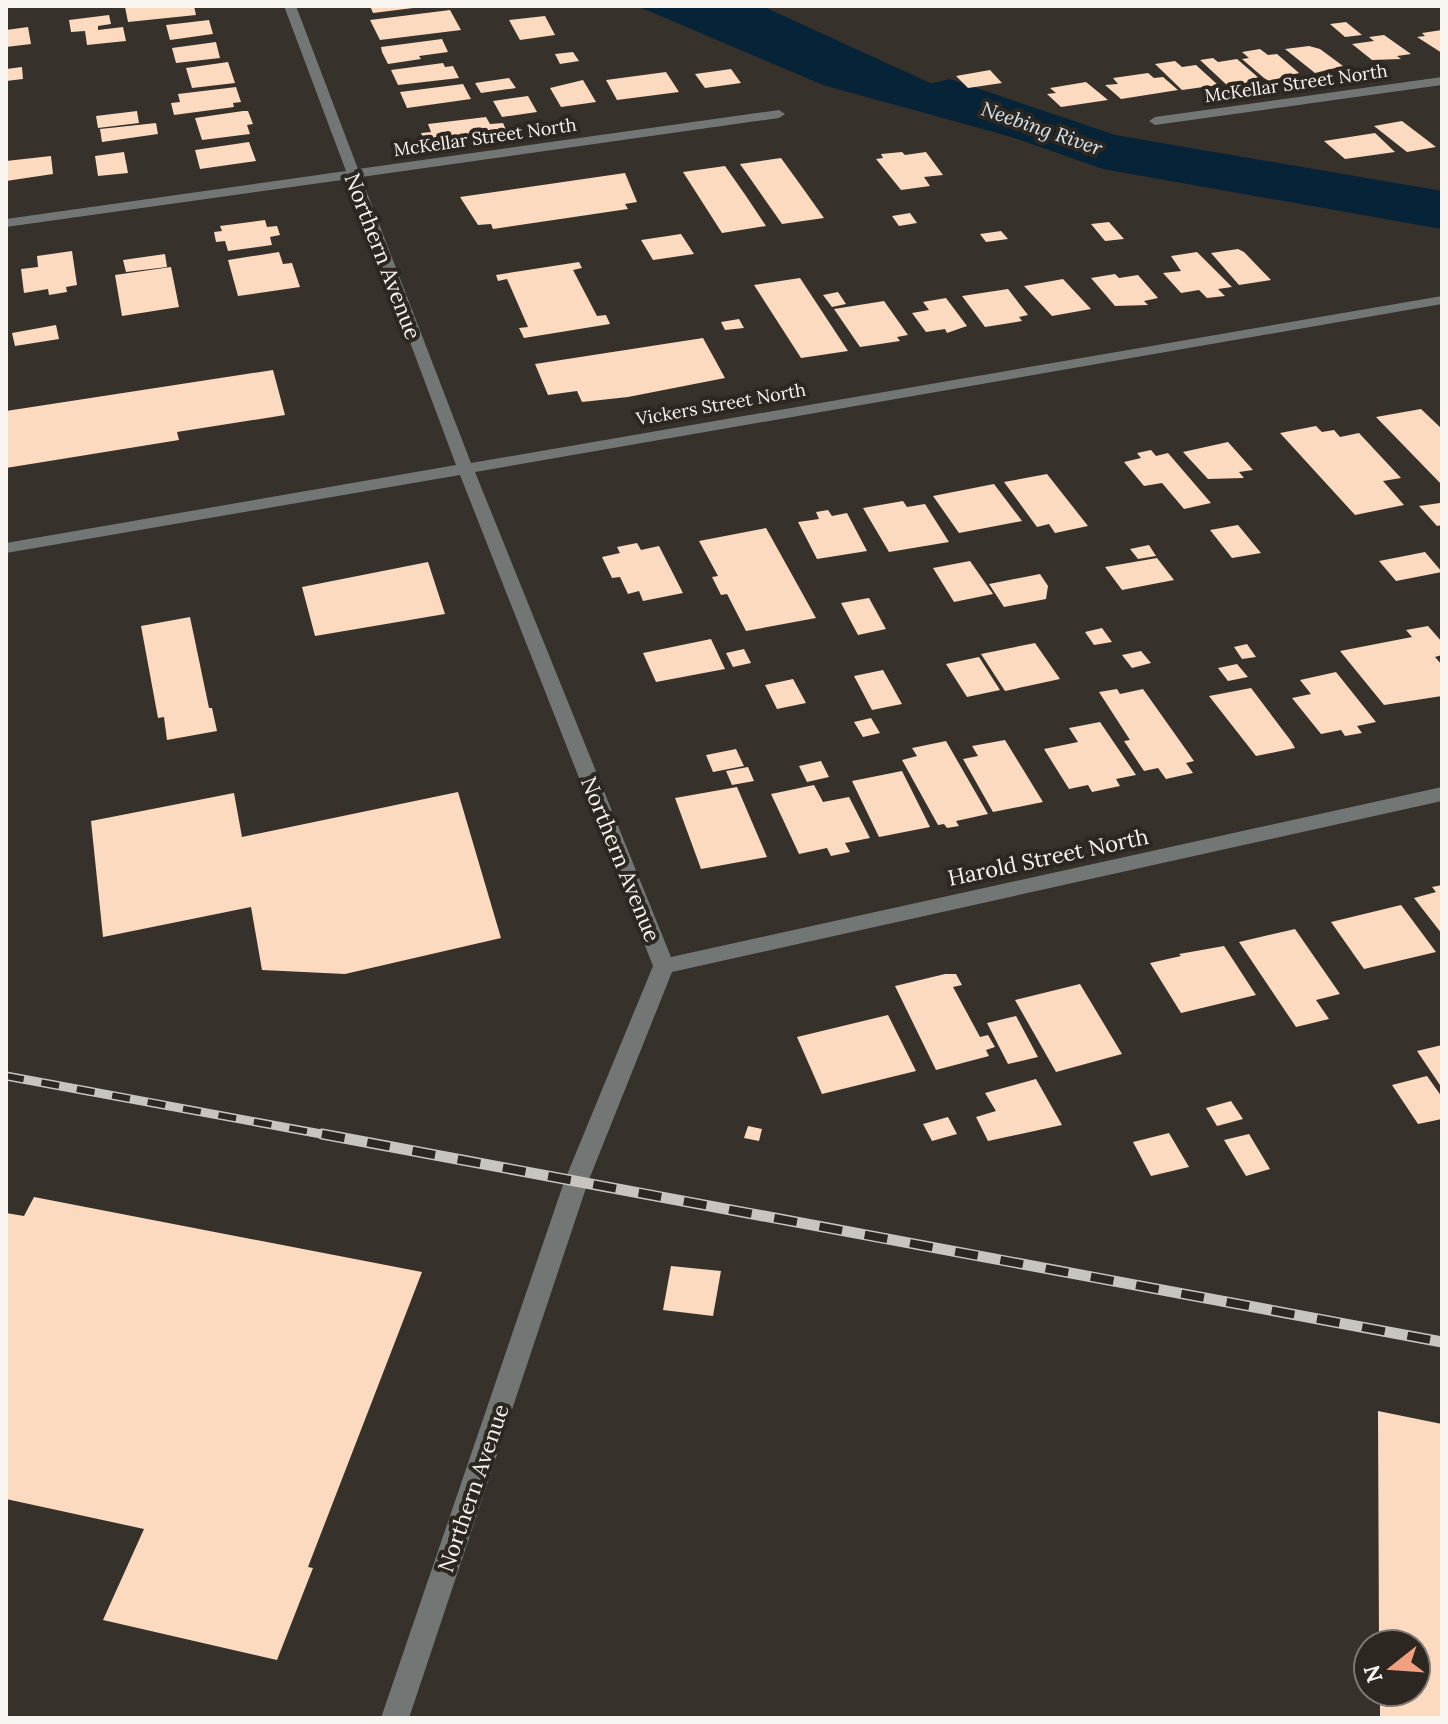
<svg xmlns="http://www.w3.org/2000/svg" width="1448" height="1724" viewBox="0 0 1448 1724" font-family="Lora,serif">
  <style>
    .water { fill: #062337 }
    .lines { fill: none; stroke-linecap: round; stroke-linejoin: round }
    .river { fill: #062337; fill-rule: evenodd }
    .building { fill: #fbdac0 }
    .minor { fill: #727776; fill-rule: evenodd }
    .rail-far1-casing { stroke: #c8c4bf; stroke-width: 9 }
    .rail-casing { stroke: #c8c4bf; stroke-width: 11 }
    .rail-far1 { stroke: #2c2720; stroke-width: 6; stroke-dasharray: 18; stroke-linecap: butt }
    .rail { stroke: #2c2720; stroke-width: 8; stroke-dasharray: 23; stroke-linecap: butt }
    .labels { text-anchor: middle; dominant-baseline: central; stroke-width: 8; stroke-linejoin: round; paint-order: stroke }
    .far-street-label { font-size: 18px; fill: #f8f4f0; stroke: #2c2720 }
    .far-water-label { font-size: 20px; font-style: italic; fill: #d7e6f2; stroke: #2c2720 }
    .street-label { font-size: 22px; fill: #f8f4f0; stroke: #2c2720 }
  </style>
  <rect width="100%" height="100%" fill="#36312a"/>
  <!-- water -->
  <polygon class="water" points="637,6 762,6 941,88 1085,133 1052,148 823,85"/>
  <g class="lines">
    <!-- river -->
    <polygon class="river" points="950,79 1115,135 1442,191 1442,229 1103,169 929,108 921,96 929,84"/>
  </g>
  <!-- building -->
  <g class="building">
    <polygon points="130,6 194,6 196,15 128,22 125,7"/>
    <polygon points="370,6 412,6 413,8 373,13"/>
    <polygon points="450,10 461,30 380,40 370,20"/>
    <polygon points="109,15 111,24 98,26 98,30 123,27 126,41 87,45 85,31 71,32 69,20"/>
    <polygon points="545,16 555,35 520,40 509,20"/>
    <polygon points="209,20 213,34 170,40 166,25"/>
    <polygon points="1346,22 1362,35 1345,37 1330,24"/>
    <polygon points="28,27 31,44 6,47 6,30"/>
    <polygon points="1442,30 1442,53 1417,37 1425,36 1422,33"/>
    <polygon points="1384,35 1411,54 1397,56 1401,59 1372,60 1352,44 1374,41 1369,37"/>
    <polygon points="442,39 448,52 419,56 421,59 388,64 382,52 381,47"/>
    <polygon points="216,42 220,58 176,63 172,48"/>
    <polygon points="1309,46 1320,49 1343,66 1315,73 1285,49"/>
    <polygon points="1260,49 1268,55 1277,54 1299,73 1269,81 1264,78 1242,59 1249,58 1242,52"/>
    <polygon points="573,52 579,61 560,64 555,54"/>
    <polygon points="1213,58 1218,62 1237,59 1260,79 1229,87 1200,60"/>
    <polygon points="1175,61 1182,67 1196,65 1218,85 1182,90 1155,64"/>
    <polygon points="228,62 235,83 192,88 186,68"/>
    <polygon points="443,63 445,67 453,66 459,78 398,85 391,70"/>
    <polygon points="22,67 23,79 6,81 6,69"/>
    <polygon points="731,69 741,83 705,88 695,74"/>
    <polygon points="990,70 1002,83 968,88 956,76"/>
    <polygon points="666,72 679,92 617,100 606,80"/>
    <polygon points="1148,73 1154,78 1163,77 1178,90 1121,99 1105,85 1118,84 1113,78"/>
    <polygon points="509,78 516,88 481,93 475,83"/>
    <polygon points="583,80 596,102 561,107 550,88"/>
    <polygon points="1086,82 1108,100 1061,107 1047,94 1056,93 1050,88"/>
    <polygon points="463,84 471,99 407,108 400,92"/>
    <polygon points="236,87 241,102 233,103 234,107 174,115 171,103 180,102 178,94"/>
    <polygon points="528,96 537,112 502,117 493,101"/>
    <polygon points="137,111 139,123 98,128 96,116"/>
    <polygon points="243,111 248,111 253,124 247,125 250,134 202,140 195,118"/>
    <polygon points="486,117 490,124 503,123 506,130 425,141 421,133 431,132 428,124"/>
    <polygon points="1402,121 1436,147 1407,152 1374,126"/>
    <polygon points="156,123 158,134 102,142 100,129"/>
    <polygon points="1375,133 1395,152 1345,159 1324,141"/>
    <polygon points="249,142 256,161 200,169 195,150"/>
    <polygon points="124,152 128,173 98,176 95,156"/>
    <polygon points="902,152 905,155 926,152 943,175 924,177 930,186 901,190 876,159 883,158 881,154"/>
    <polygon points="51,156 53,174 6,181 6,161"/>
    <polygon points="781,158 802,187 824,218 782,224 740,164"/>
    <polygon points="725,166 746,196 766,226 722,233 683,172"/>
    <polygon points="625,173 637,202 625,204 628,209 493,229 491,224 478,225 460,197"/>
    <polygon points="910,213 917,223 899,226 892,216"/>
    <polygon points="265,220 267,227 277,226 280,235 270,237 272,245 228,251 225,241 216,242 214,232 222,231 220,226"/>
    <polygon points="1109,222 1124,239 1105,241 1091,224"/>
    <polygon points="1001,231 1008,239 986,242 980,234"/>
    <polygon points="681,234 694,254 653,260 641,240"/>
    <polygon points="1238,249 1244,252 1271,280 1239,285 1211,253"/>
    <polygon points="72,251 77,285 66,287 67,292 49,295 48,289 24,293 21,269 38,267 37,256"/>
    <polygon points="279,252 283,264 292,263 300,287 238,296 228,260"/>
    <polygon points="1197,252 1232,287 1218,289 1225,296 1207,298 1199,290 1181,293 1163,273 1181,271 1171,256"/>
    <polygon points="165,254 167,267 126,272 123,260"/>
    <polygon points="579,262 582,268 573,270 597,316 606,315 610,324 524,338 519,328 528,327 507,279 498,281 496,275"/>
    <polygon points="171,267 179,307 122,316 115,275"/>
    <polygon points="1115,274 1119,278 1138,275 1158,298 1144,301 1148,305 1115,306 1091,278"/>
    <polygon points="800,278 848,351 801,358 754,285"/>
    <polygon points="1063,279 1091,309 1052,316 1024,286"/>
    <polygon points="1008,289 1028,315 1019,317 1022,321 985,327 962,296"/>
    <polygon points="838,292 846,304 832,307 823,295"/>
    <polygon points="946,298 967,326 947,333 945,329 926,332 912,313 929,310 923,302"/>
    <polygon points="884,301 908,335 897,337 900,341 860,347 834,309"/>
    <polygon points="739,319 744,328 725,330 721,322"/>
    <polygon points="56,325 59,339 15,346 12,333"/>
    <polygon points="703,338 725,378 628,397 582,402 577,391 548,395 535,364"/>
    <polygon points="273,370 285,415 177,432 179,440 6,468 6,411"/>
    <polygon points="1421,409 1442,429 1442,485 1376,417"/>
    <polygon points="1316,426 1322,432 1334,430 1340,437 1359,433 1401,478 1383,481 1404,505 1355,515 1280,433"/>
    <polygon points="1228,442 1253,470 1239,472 1244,478 1208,479 1183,452"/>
    <polygon points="1151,450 1156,456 1168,453 1211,503 1184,509 1162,483 1144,486 1124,462 1141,458 1137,453"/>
    <polygon points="1047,474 1088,526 1055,533 1049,524 1037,527 1004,482"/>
    <polygon points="994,484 1022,521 959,533 933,496"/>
    <polygon points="903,501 907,507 925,504 949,542 889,552 863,508"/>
    <polygon points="1440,503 1442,525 1437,526 1419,506"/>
    <polygon points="828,510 832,516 847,513 867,551 817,559 798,522 819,519 816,512"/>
    <polygon points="1238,525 1261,553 1232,558 1210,530"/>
    <polygon points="766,528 816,618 746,631 727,594 721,595 712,577 718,576 699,541"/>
    <polygon points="637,543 641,550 659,546 683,593 643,601 639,591 628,594 620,577 612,578 602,557 620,553 617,547"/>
    <polygon points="1149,545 1156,556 1138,559 1130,549"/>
    <polygon points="1425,552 1442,572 1396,581 1379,561"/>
    <polygon points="1157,558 1174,580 1122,590 1105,567"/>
    <polygon points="970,561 993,594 954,602 933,568"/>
    <polygon points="428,562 445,614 315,636 302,587"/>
    <polygon points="1040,574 1048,586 1046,599 1004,607 989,584"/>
    <polygon points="869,598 886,629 858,635 841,603"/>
    <polygon points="190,617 209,708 212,708 217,731 167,740 164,717 158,718 141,626"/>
    <polygon points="1428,626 1442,642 1442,655 1435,657 1442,665 1442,696 1384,705 1340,651 1412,637 1406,630"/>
    <polygon points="1102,628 1112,642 1094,645 1085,632"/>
    <polygon points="711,639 725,669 656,682 643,653"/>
    <polygon points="1035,643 1060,679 1005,691 981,654"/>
    <polygon points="1247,644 1256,657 1242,659 1234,647"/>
    <polygon points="744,649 751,663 733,667 726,653"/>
    <polygon points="1141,651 1151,663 1132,668 1122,655"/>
    <polygon points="979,657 1000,690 967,697 946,664"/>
    <polygon points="1237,664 1248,677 1228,681 1218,668"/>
    <polygon points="883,670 902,704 872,710 854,676"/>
    <polygon points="1336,672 1376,722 1357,726 1362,733 1345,736 1341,730 1321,734 1292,698 1311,694 1300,680"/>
    <polygon points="793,679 806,703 777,709 765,685"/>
    <polygon points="1251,688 1291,741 1295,748 1256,756 1209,696"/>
    <polygon points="1117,689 1120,694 1143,689 1194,761 1186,763 1193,773 1166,779 1158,768 1144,771 1124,741 1130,740 1099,692"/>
    <polygon points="871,718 880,733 863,737 854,722"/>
    <polygon points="1100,722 1136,775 1116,779 1120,786 1092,792 1088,785 1069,789 1044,749 1078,742 1069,728"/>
    <polygon points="1005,740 1043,802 993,812 963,759 978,756 972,746"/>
    <polygon points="946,741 988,814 956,821 959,826 947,828 944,824 938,825 902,760 917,756 912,748"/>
    <polygon points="736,749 744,766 713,772 706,755"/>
    <polygon points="821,761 829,777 807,782 799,766"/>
    <polygon points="748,767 754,781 732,785 726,771"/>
    <polygon points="902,771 930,827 879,837 852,781"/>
    <polygon points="814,785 823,802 849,797 870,838 845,843 850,852 831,856 827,848 799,854 771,794"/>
    <polygon points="737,787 767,857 701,869 675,798"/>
    <polygon points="458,792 501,938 345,974 262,970 251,907 103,937 91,821 234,793 242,837"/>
    <polygon points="1442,885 1442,934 1414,898 1436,892 1432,887"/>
    <polygon points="1401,905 1436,952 1364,969 1331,922"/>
    <polygon points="1295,929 1340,994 1316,1000 1329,1019 1296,1027 1239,942"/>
    <polygon points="1224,946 1256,995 1181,1013 1150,963 1181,956 1179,954"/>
    <polygon points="945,974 956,974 962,985 953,987 980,1037 988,1035 995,1047 986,1050 989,1056 936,1070 895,986"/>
    <polygon points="1080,984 1122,1054 1056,1072 1015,1000"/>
    <polygon points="888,1015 916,1071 822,1094 797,1037"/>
    <polygon points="1016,1016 1038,1057 1008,1064 987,1023"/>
    <polygon points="1442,1045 1442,1088 1417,1051"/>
    <polygon points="1427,1076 1442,1097 1442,1119 1418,1124 1392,1085"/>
    <polygon points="1036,1079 1062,1125 988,1141 976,1117 996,1111 985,1093"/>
    <polygon points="1231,1101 1243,1119 1217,1126 1206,1108"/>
    <polygon points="948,1117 957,1134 932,1141 923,1124"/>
    <polygon points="748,1126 762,1129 759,1141 744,1138"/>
    <polygon points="1169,1133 1189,1167 1151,1176 1133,1142"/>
    <polygon points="1249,1134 1270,1169 1246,1176 1224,1140"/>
    <polygon points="34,1197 422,1272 308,1567 313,1568 277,1660 103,1620 144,1529 6,1499 6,1213 24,1216"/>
    <polygon points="671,1266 721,1271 713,1316 663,1310"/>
    <polygon points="1378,1411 1442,1424 1442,1718 1380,1718 1380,1692 1416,1692 1416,1644 1379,1644"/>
  </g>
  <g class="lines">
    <!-- minor -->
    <g class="minor">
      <polygon points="284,6 296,6 358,169 779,110 785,114 779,118 361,177 471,463 1442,296 1442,304 475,472 671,957 1442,787 1442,801 672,972 588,1182 409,1718 381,1718 564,1182 653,966 460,475 6,553 6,543 456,465 349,179 6,227 6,219 346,171"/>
      <polygon points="1442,77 1442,85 1155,125 1149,121 1155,117"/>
    </g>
    <defs>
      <polyline id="rail-far1" points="6,1076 332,1136"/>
      <polyline id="rail" points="322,1134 1442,1342"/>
    </defs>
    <!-- rail-far1 casing -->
    <use href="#rail-far1" class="rail-far1-casing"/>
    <!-- rail casing -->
    <use href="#rail" class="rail-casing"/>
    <!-- rail-far1 -->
    <use href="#rail-far1" class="rail-far1"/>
    <!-- rail -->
    <use href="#rail" class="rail"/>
  </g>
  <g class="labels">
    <!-- far-street labels -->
    <g class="far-street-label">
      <text transform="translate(1296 83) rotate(-8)">McKellar Street North</text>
      <text transform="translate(485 137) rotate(-8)">McKellar Street North</text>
      <text transform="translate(721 404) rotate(-10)">Vickers Street North</text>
    </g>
    <!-- far-water labels -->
    <g class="far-water-label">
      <text transform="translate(1042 128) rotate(19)">Neebing River</text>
    </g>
    <!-- street labels -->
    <g class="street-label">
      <text transform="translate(383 256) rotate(69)">Northern Avenue</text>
      <text transform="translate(1048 857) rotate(-12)">Harold Street North</text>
      <text transform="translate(621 859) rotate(68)">Northern Avenue</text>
      <text transform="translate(473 1488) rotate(-71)">Northern Avenue</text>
    </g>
  </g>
  <!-- border -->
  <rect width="1448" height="1724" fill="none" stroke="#f8f4f0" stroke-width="16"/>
  <!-- north arrow -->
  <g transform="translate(1392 1668) rotate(253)"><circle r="38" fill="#2c2720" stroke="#7e7973" stroke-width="2"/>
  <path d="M0-6L14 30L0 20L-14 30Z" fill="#f2a080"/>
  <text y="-12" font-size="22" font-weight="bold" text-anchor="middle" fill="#f8f4f0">N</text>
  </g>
</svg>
